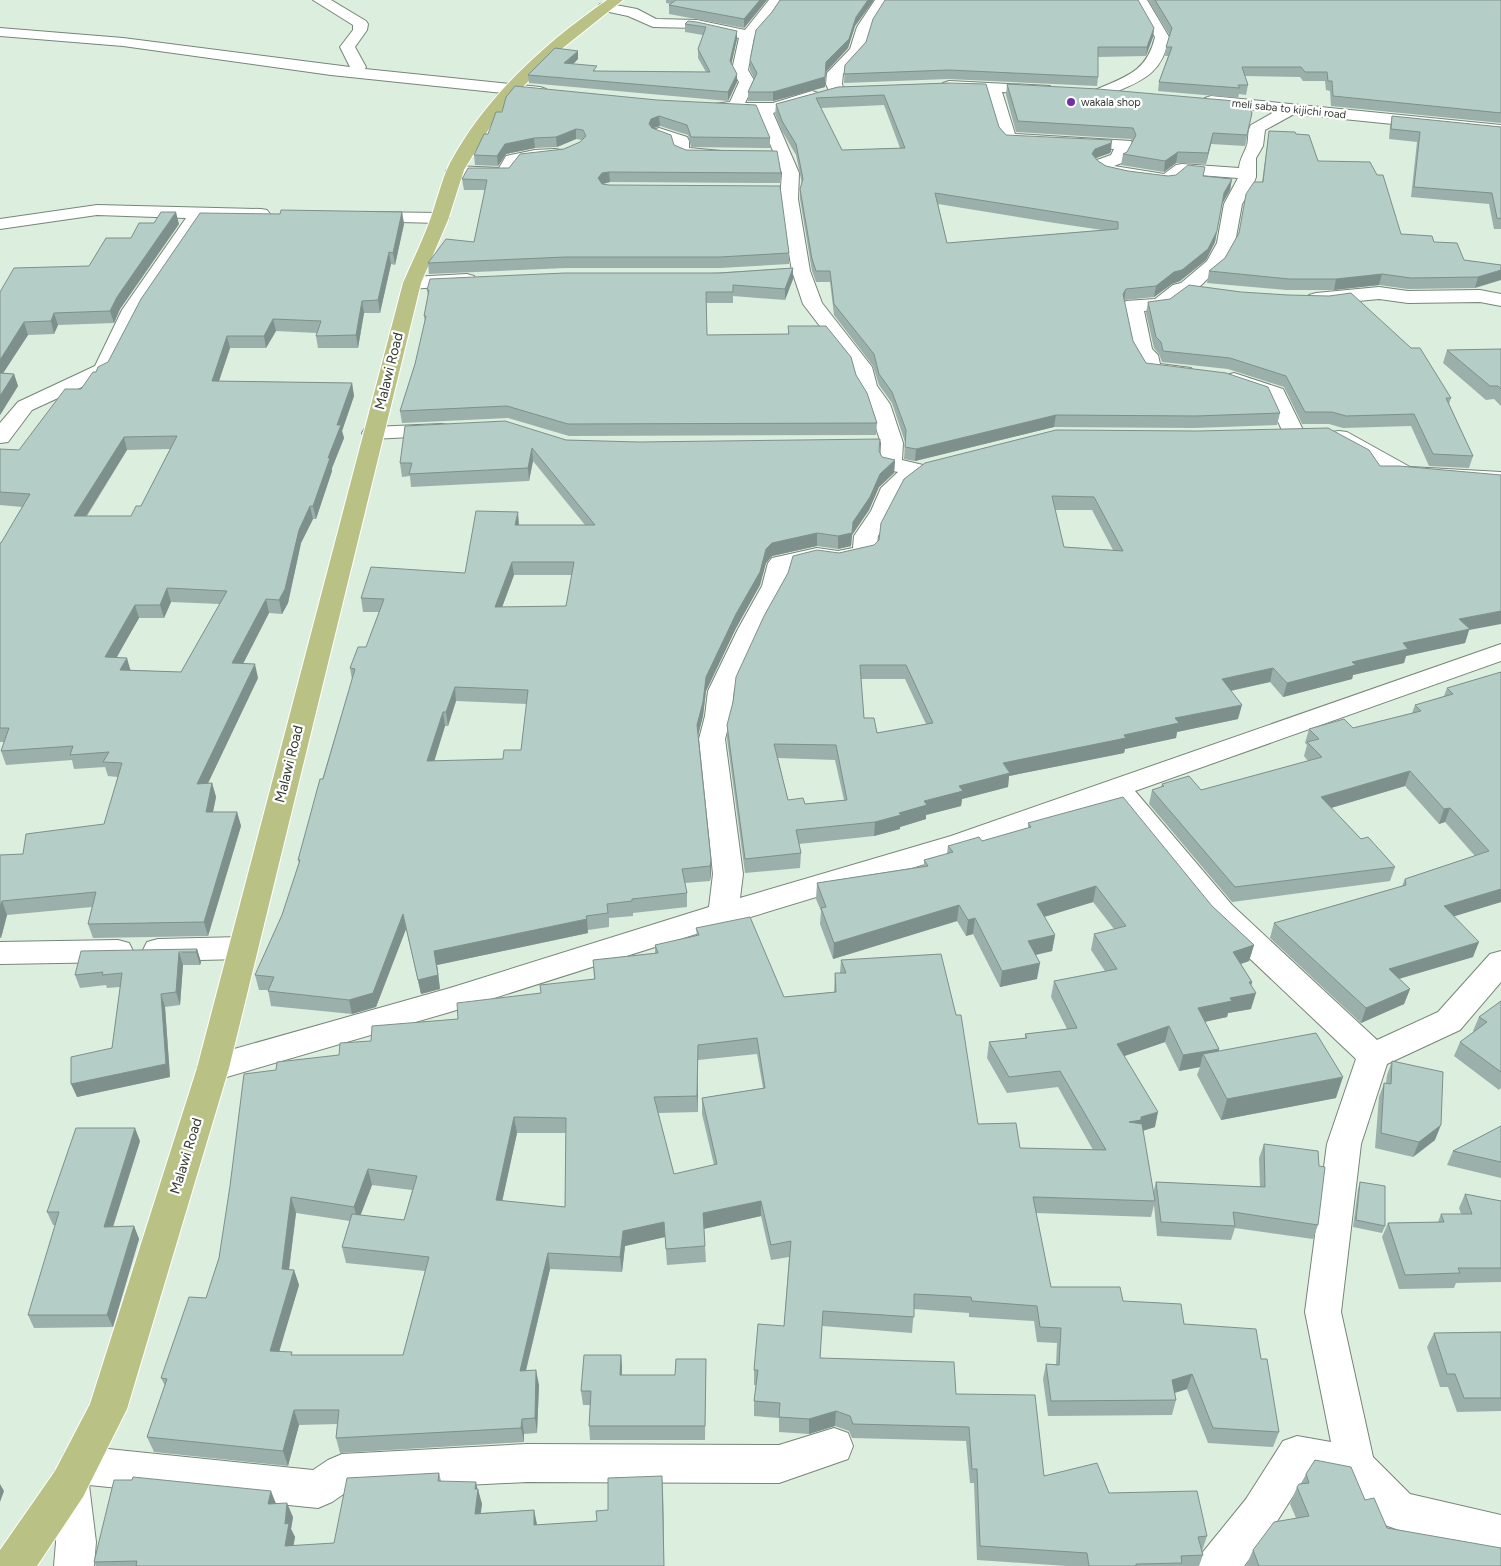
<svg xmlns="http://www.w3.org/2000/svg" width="1501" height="1566" viewBox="0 0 1501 1566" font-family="Figtree,sans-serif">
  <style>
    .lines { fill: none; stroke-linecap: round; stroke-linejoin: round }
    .minor-casing { stroke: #768677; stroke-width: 2 }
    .major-casing { stroke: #fff; stroke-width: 2 }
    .minor { fill: #fff; fill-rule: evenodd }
    .major { fill: #bac185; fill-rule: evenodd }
    .wall { fill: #9bb0ab; fill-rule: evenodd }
    .shaded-wall { fill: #7e908b }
    .building { fill: #b4cdc7; stroke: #7e908b; fill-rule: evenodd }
    .poi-dot { fill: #7031a6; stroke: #fff; stroke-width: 2 }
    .labels { text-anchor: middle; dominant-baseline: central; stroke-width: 4.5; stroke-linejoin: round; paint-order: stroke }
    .far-poi-label { font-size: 11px; fill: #333a33; stroke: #fff; text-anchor: start }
    .far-street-label { font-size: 11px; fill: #333a33; stroke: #fff }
    .street-label { font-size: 14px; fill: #333a33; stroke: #fff }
  </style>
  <rect width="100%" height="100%" fill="#dceedd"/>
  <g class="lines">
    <defs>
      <g id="minor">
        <polygon points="313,0 331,0 366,21 368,24 367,30 355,47 366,67 365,69 540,87 546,89 548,92 546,95 540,97 331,75 123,46 0,36 0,28 123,38 350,67 340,47 353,30 353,25"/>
        <polygon points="769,0 783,0 770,20 754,38 748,70 755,82 745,103 773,103 812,91 818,93 820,96 818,99 773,113 799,173 798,199 810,271 822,303 872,367 877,386 890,404 903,443 902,460 923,465 926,470 902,491 893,511 878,536 876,553 872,558 838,565 817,562 791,568 786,586 762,629 734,691 731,716 725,739 743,874 740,898 951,836 1501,644 1501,661 1135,791 1232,905 1377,1040 1438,1012 1490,954 1501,951 1501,982 1460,1030 1387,1064 1361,1144 1341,1312 1373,1457 1410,1494 1501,1515 1501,1555 1399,1530 1385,1525 1344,1482 1307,1474 1274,1526 1244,1566 1197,1566 1203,1552 1246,1499 1283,1441 1297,1436 1331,1442 1305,1312 1327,1144 1356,1059 1210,921 1112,800 971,850 734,922 450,1012 213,1081 202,1077 197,1068 202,1059 213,1055 450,988 709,907 713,874 699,739 705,716 708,691 738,629 762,586 768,563 772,558 817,548 838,551 853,548 854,536 871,511 881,488 898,472 883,469 880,464 881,443 868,404 857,386 852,368 803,304 792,271 780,199 782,173 757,112 720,112 714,110 712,107 714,104 730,102 739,82 732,70 739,38 697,28 653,27 628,16 600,10 598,7 600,4 605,3 637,9 656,19 697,20 745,30"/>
        <polygon points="875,0 889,0 871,27 864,50 843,74 842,84 844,90 842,93 830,93 826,84 827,73 850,49 857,27"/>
        <path d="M1133,0H1147L1169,37C1163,70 1147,79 1118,91C1110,95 1104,98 1095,96L1093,93L1095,90C1125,77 1147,72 1155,37Z"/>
        <path d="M949,81L1050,86L1052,89L1050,92L1044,94L1002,92L1015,134L1131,141L1133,145L1124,162L1114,166L1164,174L1176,165L1182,164L1239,168C1240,158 1244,154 1247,145C1249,138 1247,131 1251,125L1274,112L1205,104L1203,101L1205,98L1211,96L1501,125V135L1294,114L1265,130L1263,146L1256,158V177L1251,190L1242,204L1235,243L1223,264L1194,292L1186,294L1167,309L1144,311L1152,349L1158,355L1160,364L1191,368L1194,372L1191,376C1177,380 1158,377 1144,373L1138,358L1133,352L1123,305L1126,301L1155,299L1173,285L1181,283L1207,261L1217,243L1224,204L1238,178L1186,174L1173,184L1167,185C1148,182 1103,181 1092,165L1094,161L1111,155L1114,149L1005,143L1000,137L986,92L943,89L941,86L943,83Z"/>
        <polygon points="659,128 687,137 689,141 689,148 721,151 723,155 721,159 715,160 677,157 673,151 673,144 653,136 651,133 653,130"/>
        <polygon points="555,149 561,150 563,154 561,158 520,163 510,177 504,178 455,176 449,175 446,171 449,167 455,166 499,168 506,156 535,150"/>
        <polygon points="97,205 261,209 267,210 270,214 267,218 261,219 204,218 142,310 110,374 32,410 8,442 0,443 0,423 18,402 95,366 122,310 186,218 97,215 0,229 0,219"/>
        <polygon points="366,212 440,213 446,214 449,218 446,222 440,223 360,221 357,217 360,213"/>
        <polygon points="467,274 474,276 476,280 474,284 412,289 405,287 403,283 405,279 412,277"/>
        <polygon points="1379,287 1408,291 1480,290 1501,294 1501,306 1480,302 1408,303 1379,299 1316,305 1309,303 1306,299 1309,295 1316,293"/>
        <polygon points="1234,373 1283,389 1304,432 1301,437 1293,438 1285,437 1267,397 1227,383 1224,379 1227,375"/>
        <polygon points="441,424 449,425 452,430 449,435 373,439 365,438 362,433 365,428 373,427"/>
        <polygon points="1339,431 1347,432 1410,467 1501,472 1501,486 1397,478 1331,442 1328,437 1331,432"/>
        <polygon points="242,937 253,940 257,948 253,956 242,959 158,961 147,958 143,950 147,942 158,939"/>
        <polygon points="118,940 129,943 133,951 129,959 118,962 0,964 0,942"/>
        <polygon points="834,1428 848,1433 853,1446 848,1459 779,1483 527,1482 348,1491 332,1502 318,1508 89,1485 96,1542 94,1566 54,1566 56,1542 49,1484 55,1471 61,1468 59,1465 65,1452 79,1446 313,1470 328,1460 342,1454 527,1444 779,1445"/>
      </g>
      <path id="major" d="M607,0H623L554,55L513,97L495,119L464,170L448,220L421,283L229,1068L127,1409L83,1497L37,1566H0V1550L55,1471L90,1404L197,1068L403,283C412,262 422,242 430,220C437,201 441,181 450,163C486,96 545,43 607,0Z"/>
    </defs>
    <!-- minor casing -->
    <use href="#minor" class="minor-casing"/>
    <!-- major casing -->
    <use href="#major" class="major-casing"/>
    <!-- minor -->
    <use href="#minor" class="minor"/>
    <!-- major -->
    <use href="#major" class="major"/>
  </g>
  <!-- wall -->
  <g class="wall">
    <polygon points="666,0 767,0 744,28 669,14 669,5 671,4 666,3"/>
    <polygon points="780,0 874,0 855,26 848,48 826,72 825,87 773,101 748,101 748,92 754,78 750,70 750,60 772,12"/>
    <polygon points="1148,0 1501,0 1501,123 1331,106 1330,91 1326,90 1325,81 1303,81 1300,77 1245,76 1248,85 1246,95 1239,94 1238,98 1158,91 1159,82 1168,56 1165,56 1166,47 1170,36"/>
    <polygon points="685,24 737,31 737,39 731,64 737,74 737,82 728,101 529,83 528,75 578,59 573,64 597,71 706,72 698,58 698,49 703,35 685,32"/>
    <polygon points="1154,28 1153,37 1146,56 1098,57 1098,77 1097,86 948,79 844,83 845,65 866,42"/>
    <path d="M949,83L999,127L1006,135L1111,151L1110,153L1096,158L1098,161L1106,166L1128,171L1168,176H1203L1232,179L1230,190L1222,204L1215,242L1206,260L1180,281L1172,284L1154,297L1124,300L1133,341L1146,363L1280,413L1277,425L1194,428L1054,427L915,461L904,459L905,442L892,403L879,385L873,366L834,315L830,282H816L812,271L800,199V189L802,184L796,155L782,131L775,114L776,104L838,87ZM884,105L900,148L842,150L821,108ZM938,204L1055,223L1102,230L947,243Z"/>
    <polygon points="1007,84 1252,113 1245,146 1211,144 1206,164 1176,163 1164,172 1121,165 1123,154 1127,152 1133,142 1131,139 1016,132 1006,95"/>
    <polygon points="515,86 770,138 770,148 691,147 688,135 660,126 654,128 674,145 686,150 781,173 781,183 610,182 603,184 789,253 789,264 720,268 566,268 429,274 428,263 474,242 485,190 464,190 462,179 509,168 564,149 580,142 582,140 576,139 557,147 535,148 506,154 498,166 475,165 474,155 488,134 502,112"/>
    <polygon points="1392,116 1501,127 1501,229 1494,229 1489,204 1411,197 1417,142 1389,139 1390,126"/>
    <polygon points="1269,131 1296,134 1318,161 1401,234 1434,242 1464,260 1501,265 1475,288 1408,289 1379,285 1334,290 1286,290 1207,283 1209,271 1225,258 1239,233 1262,182"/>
    <path d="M402,212L404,224L395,265L391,264L380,313H364L358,348H318L316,336L317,333L276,331L266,348H230L219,381L352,383L354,396L342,431L344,438L332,468V471L316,519H313L301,543L288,603L282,614L269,613L243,664L258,678L208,783H212L216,797L213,812H237L241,826L208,936L93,938L88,924L92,907L7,915L1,938H0V855L23,854L104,824L118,777L108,776L105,767L74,769L72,760L6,765L1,751L4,742H0V543H1L22,507L0,505V449L19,450L81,389L96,372L108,362L280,214ZM170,449L141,506L131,516H87L127,450ZM171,602L220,604L181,672L131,670L116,657L139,618H164Z"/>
    <polygon points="179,224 120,309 114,323 58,325 54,334 28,335 3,373 14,374 18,386 0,415 0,292 89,266 131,238"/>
    <polygon points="793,268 793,279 785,300 733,296 733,303 706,303 707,335 788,334 788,326 856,375 877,423 876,435 569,436 508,418 402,423 400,411 415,364 425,323 424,316 428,296 427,290"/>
    <polygon points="1148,302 1451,398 1449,404 1473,456 1469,468 1429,466 1411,426 1343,428 1329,424 1302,424 1284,387 1228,369 1162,362 1159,354 1154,348 1146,313"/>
    <polygon points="1501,349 1501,406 1494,399 1486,400 1443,363 1447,350"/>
    <path d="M566,440L879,451L882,457L895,460L894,473L879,487L869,510L852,535L851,546L838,549L817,546L772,556L766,563L760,585L736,628L706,691L703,716L698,736L711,874L710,881L685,883L687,893V907L633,913V916L609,918V927L588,930V933L437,965L440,989L421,994L406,929L376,1007L352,1014L271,1006L268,990H259L255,975L282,915L299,863L298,860L352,680L350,668L366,647L379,612H363L361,598L465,573L519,525H585L533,461L529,481L411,487L410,476L402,477L400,463ZM514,575H572L566,606L502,607ZM456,701L527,704L521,750L503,759L434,761L445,726H448Z"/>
    <path d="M1380,466L1469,630L1465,643L1406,656L1404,663L1353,675L1352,679L1283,697L1270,682L1231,691L1238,719L1177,732L1176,738L1125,749L1124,753L1009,776L1008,787L962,799L961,806L926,815V819L900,827V829L874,836L799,844L801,853L800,868L745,873L727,739V725L839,553L874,545L879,540L904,479ZM1055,510H1092L1113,550L1064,547ZM861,679H905L926,724L877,733L864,718ZM778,758L835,760L844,800L805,804L788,800Z"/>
    <polygon points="1501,672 1501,902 1454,916 1473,957 1399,979 1410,989 1404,1004 1361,1023 1270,938 1274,923 1402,886 1405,879 1475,856 1445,822 1439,824 1405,786 1331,808 1361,839 1395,867 1390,881 1232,902 1149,804 1152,790 1161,787 1162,784 1201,790 1308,761 1304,756 1307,745 1305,743 1309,729 1353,728 1412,713 1415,705 1444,696 1447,688"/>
    <path d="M1028,823L1212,906L1254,945L1249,961L1241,964L1252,982L1251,985V1009L1228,1013L1227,1017L1205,1022L1219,1049V1051L1336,1098L1221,1120L1197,1075L1200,1067L1179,1071L1165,1042L1124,1056L1155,1127L1143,1131L1153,1193L1156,1182L1260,1187L1259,1158L1264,1144L1318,1225L1313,1239L1235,1228L1231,1240L1157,1236L1154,1205L1151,1217L1036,1213L1051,1287L1123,1301L1184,1324L1261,1359L1279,1432L1273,1447L1208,1443L1187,1389L1175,1393L1176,1400L1172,1415L1048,1416L1043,1379L1046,1364H1056L1057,1343L1037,1342L1034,1321L969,1317V1313L914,1309L912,1333L822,1326L820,1358L956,1394L1044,1476L1109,1493L1207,1536L1202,1551L1203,1555L1199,1566H1067L977,1560L974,1483H970L966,1441L852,1438L849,1431L835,1426L809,1434L779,1432V1418L754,1416V1401L756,1385H754V1370L784,1326L789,1257L771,1260L761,1216L704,1229L706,1262L667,1265L665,1237L625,1246L622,1272L550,1269L526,1371L539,1385L537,1433L524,1434V1442L340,1453L336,1438L337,1424L299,1425L288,1466L154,1452L147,1437L165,1386L161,1378L206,1298L219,1258L276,1070L339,1055L371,1041L458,1019L541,993L594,979L593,960L655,953V945L697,936L696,928L784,997L834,992L835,973H840L841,960L978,1124L1020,1148L1093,1150L1058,1087L1007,1093L987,1058L989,1042L1025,1038V1034L1067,1029L1051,997L1054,981L1105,971L1091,950L1094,934L1114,929L1093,902L1044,917L1055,935L1052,951L1036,955L1037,979L1000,987L973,934L966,936L957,921L833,959L820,924L821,911L816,899L817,883L924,866V860L947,854L948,846L982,841L1028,828ZM757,1054L763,1088L702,1098V1114L714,1165L674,1174L658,1113L698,1112V1060ZM517,1133H566L565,1207L502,1201ZM372,1185L412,1190L404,1220L360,1215ZM296,1213L350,1221L342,1247L346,1263L425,1271L403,1355H293L279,1351L299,1285L294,1270H289Z"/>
    <polygon points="197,949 201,962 200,965 183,965 180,1005 165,1007 170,1077 77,1097 112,1048 120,987 107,988 106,985 80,988 75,975"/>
    <polygon points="1501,1001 1501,1088 1499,1090 1454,1056 1460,1042 1474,1032 1473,1031 1479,1017"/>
    <polygon points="1392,1061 1435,1140 1413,1157 1375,1148 1379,1097 1384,1083 1386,1083 1387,1075"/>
    <polygon points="1501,1126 1501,1178 1447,1165 1453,1151"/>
    <polygon points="140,1141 113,1227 134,1226 139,1239 113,1327 34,1328 28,1315 56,1225 53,1225 47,1212"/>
    <polygon points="1360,1182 1385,1226 1382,1233 1353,1227 1358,1189"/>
    <polygon points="1465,1194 1501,1201 1501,1282 1456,1283 1454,1288 1399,1289 1382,1237 1388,1223 1438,1222 1441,1214 1461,1214 1459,1208"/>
    <polygon points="1501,1332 1501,1411 1457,1412 1448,1387 1440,1387 1427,1347 1434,1333"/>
    <polygon points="621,1355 622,1368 622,1375 675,1375 706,1359 705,1440 590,1440 589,1426 590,1405 583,1405 581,1391"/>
    <polygon points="439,1473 441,1481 477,1489 482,1504 480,1513 534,1510 537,1525 597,1521 608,1510 663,1491 664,1566 96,1566 94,1562 276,1503 293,1517 291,1529 295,1537 293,1546 334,1543"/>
    <polygon points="1306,1474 1365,1500 1387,1528 1501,1566 1246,1566 1253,1550 1296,1518 1290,1504 1297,1487 1301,1484"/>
  </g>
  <!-- shaded-wall -->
  <g class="shaded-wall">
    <polygon points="760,0 767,0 744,28 744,19"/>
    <polygon points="868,0 874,0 855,26 848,48 826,72 826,62"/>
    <polygon points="1154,28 1153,37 1146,56 1147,47"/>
    <polygon points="737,31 737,39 730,70 730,61"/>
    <polygon points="578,51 578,59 565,72 564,63"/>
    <polygon points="737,74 737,82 728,101 728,92"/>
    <polygon points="825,77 825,87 773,101 773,92"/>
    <polygon points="659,116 660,126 651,129 649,124 651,119"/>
    <polygon points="576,129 576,139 557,147 556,137"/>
    <polygon points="1213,133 1211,144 1206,164 1208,153"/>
    <polygon points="534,138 535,148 506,154 498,166 497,156 505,144"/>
    <polygon points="1112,140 1111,151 1110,153 1093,159 1092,154 1095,149"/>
    <polygon points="1178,152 1176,163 1164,172 1165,161"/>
    <polygon points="609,172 610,182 602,184 598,178 602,173"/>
    <polygon points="1232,179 1230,190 1222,204 1224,193"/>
    <polygon points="176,212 179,224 120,309 114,323 110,311 117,297"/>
    <polygon points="402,212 404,224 395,265 393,253"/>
    <polygon points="1217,231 1215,242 1206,260 1180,281 1172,284 1154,297 1156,286"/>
    <polygon points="389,252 391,264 380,313 378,300"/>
    <polygon points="793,268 793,279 785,300 785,289"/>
    <polygon points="1501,270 1501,280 1475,288 1478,277"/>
    <polygon points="1382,274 1379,285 1334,290 1336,279"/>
    <polygon points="1126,289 1124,300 1121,305 1123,294"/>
    <polygon points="362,301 364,313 358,348 356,335"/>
    <polygon points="54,313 58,325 54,334 51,321"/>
    <polygon points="273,319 276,331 266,348 264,336"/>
    <polygon points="24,322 28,335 0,378 0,360"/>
    <polygon points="227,336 230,348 215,393 212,381"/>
    <polygon points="14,374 18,386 0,415 0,396"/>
    <polygon points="352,383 354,396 342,431 344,438 332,468 332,471 316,519 313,506 337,425"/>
    <polygon points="1056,415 1054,427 915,461 916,449"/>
    <polygon points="124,437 127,450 78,529 74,516"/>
    <polygon points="532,448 533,461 529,481 528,468"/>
    <polygon points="895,460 894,473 879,487 869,510 852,535 851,546 838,549 838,536 880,474"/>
    <polygon points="310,506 313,519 301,543 288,603 282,614 279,600 299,530"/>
    <polygon points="518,512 519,525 515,525"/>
    <polygon points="817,533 817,546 772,556 766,563 760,585 736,628 706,691 703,716 697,739 697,725 706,677 766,549 772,543"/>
    <polygon points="512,562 514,575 497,621 495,607"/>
    <polygon points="167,588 171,602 164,618 160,605"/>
    <polygon points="266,599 269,613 236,677 232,663"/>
    <polygon points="135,605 139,618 109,671 105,657"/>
    <polygon points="1501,611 1501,624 1469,630 1465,643 1406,656 1404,663 1353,675 1352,679 1283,697 1287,683 1352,662 1403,643 1459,619"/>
    <polygon points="127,658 131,672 120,670"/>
    <polygon points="255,664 258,678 201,798 197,784"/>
    <polygon points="1273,668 1270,682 1219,693 1222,679"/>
    <polygon points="455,687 456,701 448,726 446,712"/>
    <polygon points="1242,705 1238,719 1177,732 1176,738 1125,749 1124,753 1009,776 1008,787 962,799 961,806 926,815 926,819 900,827 900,829 874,836 875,822 899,813 959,786 1003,763 1124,735 1175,718"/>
    <polygon points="443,712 445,726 430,775 427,761"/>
    <polygon points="1410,771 1405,786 1317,812 1321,797"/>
    <polygon points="212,783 216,797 210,826 206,812"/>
    <polygon points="1450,808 1445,822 1439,824 1444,809"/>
    <polygon points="237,812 241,826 208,936 204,922"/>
    <polygon points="711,860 711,874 710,881 710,866"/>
    <polygon points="1096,886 1093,902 1034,920 1037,904"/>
    <polygon points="1501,889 1501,902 1439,921 1444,906"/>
    <polygon points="2,901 7,915 1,938 0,935 0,907"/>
    <polygon points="959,905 957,921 833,959 834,943"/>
    <polygon points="403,914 406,929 376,1007 352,1014 349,1000"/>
    <polygon points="975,918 973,934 966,936 968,920"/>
    <polygon points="587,919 588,933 437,965 440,989 421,994 418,980 434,951"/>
    <polygon points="1055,935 1052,951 1026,957 1028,941"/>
    <polygon points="1479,942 1473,957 1384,983 1389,969"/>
    <polygon points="1254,945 1249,961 1229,968 1233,952"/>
    <polygon points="197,949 201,962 200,965 196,952"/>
    <polygon points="179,952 183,965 180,1005 176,992"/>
    <polygon points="1040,963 1037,979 1000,987 1002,971"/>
    <polygon points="1249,982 1252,982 1249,994 1256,993 1251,1009 1228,1013 1227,1017 1194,1024 1198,1008 1230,998"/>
    <polygon points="1410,989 1404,1004 1361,1023 1366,1008"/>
    <polygon points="161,994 165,1007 170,1077 77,1097 71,1084 166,1064"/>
    <polygon points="1169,1026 1165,1042 1113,1060 1117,1044"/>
    <polygon points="698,1045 698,1112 697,1096"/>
    <polygon points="1219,1049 1215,1065 1203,1054 1200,1067 1179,1071 1183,1055"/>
    <polygon points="1343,1077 1336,1098 1221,1120 1227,1099"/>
    <polygon points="1158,1112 1155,1127 1138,1132 1129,1122 1141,1117"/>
    <polygon points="514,1117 517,1133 499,1216 496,1200"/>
    <polygon points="1441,1125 1435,1140 1413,1157 1419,1142"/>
    <polygon points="135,1128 140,1141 109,1239 104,1227"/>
    <polygon points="368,1169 372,1185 358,1222 354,1207"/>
    <polygon points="291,1197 296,1213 287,1285 282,1269"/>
    <polygon points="761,1201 761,1216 703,1229 703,1213"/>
    <polygon points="664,1222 665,1237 625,1246 622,1272 620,1257 623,1231"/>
    <polygon points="134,1226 139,1239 113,1327 107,1315"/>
    <polygon points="548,1253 550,1269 522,1386 520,1371"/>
    <polygon points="294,1270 299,1285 275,1366 270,1351"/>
    <polygon points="621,1355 622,1368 621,1388 620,1375"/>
    <polygon points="536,1370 539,1385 537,1433 535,1418"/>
    <polygon points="1192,1374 1187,1389 1167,1395 1172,1380"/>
    <polygon points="294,1410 299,1425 288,1466 283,1451"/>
    <polygon points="836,1411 835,1426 809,1434 809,1419"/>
    <polygon points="522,1419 524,1434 524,1442 521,1428"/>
    <polygon points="662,1476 663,1491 664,1566"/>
    <polygon points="476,1482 478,1492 478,1489 482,1504 479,1528 475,1514 475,1489"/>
    <polygon points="0,1484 4,1491 0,1502"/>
    <polygon points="271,1491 277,1506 268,1504"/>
    <polygon points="287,1503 293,1517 291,1529 295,1537 291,1560 285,1546 285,1524"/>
    <polygon points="534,1510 537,1525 534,1525"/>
  </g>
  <!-- building -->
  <g class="building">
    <polygon points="676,0 760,0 744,19 669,5"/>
    <polygon points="780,0 868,0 856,17 849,39 826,62 825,77 773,92 748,92 757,73 750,60 756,30 772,12"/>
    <polygon points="885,0 1138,0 1154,28 1147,47 1098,47 1098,77 949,70 844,74 845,65 866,42 873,19"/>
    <polygon points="1155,0 1501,0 1501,113 1333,96 1332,81 1328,81 1327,72 1305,72 1301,67 1242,67 1248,85 1238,85 1240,88 1159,82 1172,47 1166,47 1172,28"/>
    <polygon points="688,21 697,22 737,31 730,61 737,74 728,92 528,75 555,48 578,51 564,63 597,66 593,71 710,72 698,49 706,27 685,24"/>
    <path d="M949,83L986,84L999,127L1006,135L1112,140L1111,143L1095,149L1092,154L1098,161L1106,166L1128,171L1168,176L1176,175L1188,165L1205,167L1203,176L1232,179L1224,193L1217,231L1208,249L1182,270L1174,272L1156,286L1126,289L1123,294L1133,341L1146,363L1226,373L1268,387L1280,413L1196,416L1056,415L916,449L905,447L906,430L892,392L879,374L874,354L834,304L830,271H816L812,259L800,189L803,179L796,144L782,121L776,104L838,87ZM884,95L905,148L842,150L816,98ZM935,193L1118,222V229L947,243Z"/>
    <polygon points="1007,84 1098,89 1246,102 1252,113 1247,135 1213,133 1208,153 1178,152 1165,161 1123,154 1127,152 1136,135 1133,128 1018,121"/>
    <polygon points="515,86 657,100 756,105 770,138 691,137 687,125 659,116 651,119 649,124 652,128 671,135 674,145 686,150 777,151 781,173 609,172 602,173 598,178 602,184 609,185 780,186 789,253 720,257 565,257 428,263 446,239 474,242 487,180 462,179 468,168 509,168 520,154 564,149 580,142 586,136 583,130 576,129 556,137 534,138 505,144 497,156 474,155 484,134 488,134 496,112 502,112 506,97"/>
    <polygon points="1392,116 1501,127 1501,219 1497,218 1492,193 1414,187 1420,132 1391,129"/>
    <polygon points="1269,131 1295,132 1296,134 1309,135 1318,161 1370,162 1377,175 1383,175 1401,234 1432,236 1434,242 1457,243 1464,260 1501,265 1501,270 1478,277 1411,278 1382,274 1336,279 1289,279 1209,271 1225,258 1239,233 1246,194 1254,182 1263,182"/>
    <path d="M281,210L402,212L393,253L389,252L378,300L362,301L356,335L316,336L321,321L273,319L264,336H227L212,381L352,383L337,425H341L328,458H330L313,506H310L299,530L285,589L279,600L266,599L232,663L255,664L197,784L212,783L206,812H237L204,922L88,924L96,892L2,901L0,907V855L23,854L26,834L104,824L122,763L103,762L109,752L70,755L73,746L1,751L9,728H0V543H1L30,494L0,492V449L19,450L65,389H81L93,372H96L98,367L108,362L141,299L200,213L280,214ZM177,436L141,506H136L131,516H74L124,437ZM167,588L227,591L181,672L120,670L127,658L105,657L135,605H160Z"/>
    <polygon points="161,212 176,212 117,297 110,311 54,313 51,321 24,322 0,360 0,292 14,268 89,266 106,238 131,238 139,223 154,223"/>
    <polygon points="793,268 785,289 733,285 733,292 706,292 707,335 789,334 788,326 826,326 851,357 856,375 867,393 877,423 568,424 507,406 400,411 415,364 426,316 424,316 429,290 427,290 430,279 565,273 720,273"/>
    <polygon points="1189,285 1241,292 1288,295 1329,296 1351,293 1411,348 1420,348 1451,398 1446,398 1473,456 1433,454 1414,414 1346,416 1332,412 1305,412 1286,376 1230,358 1163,351 1161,342 1156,337 1148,302 1170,299"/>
    <polygon points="1501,349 1501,389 1498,386 1490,386 1447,350"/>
    <polygon points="0,373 14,374 0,396"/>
    <path d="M505,421L566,440L639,442L880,439L879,451L882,457L895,460L880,474L870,497L853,522L852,533L838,536L817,533L772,543L766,549L760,572L736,614L706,677L703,702L697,725L711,860L710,866L682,869L687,893L632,899V901L607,904L608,913L586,916L587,919L434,951L438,975L418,980L403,914L373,993L349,1000L268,991L274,977L255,975L282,915L300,860H298L320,779H323L355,669L350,668L358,647H366L384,599L361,598L371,567L465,573L476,511L518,512L515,525H595L532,448L528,468L409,474L412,463H400L405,426ZM512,562H574L566,606L495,607ZM455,687L528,690L521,750H504L503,759L427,761L443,712H446Z"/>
    <path d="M1328,428L1369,450L1380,466H1399L1501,475V611L1459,619L1470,629L1403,643L1408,649L1352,662L1356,665L1287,683L1273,668L1222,679L1242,705L1175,718L1179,723L1124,735L1126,738L1003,763L1010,773L959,786L963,791L924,801L927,805L899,813L901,815L875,822L796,830L801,853L745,859L727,725L733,702L736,677L764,616L788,573L793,556L817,550L839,553L874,545L879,540L881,523L904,479L925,463L1056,430L1197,431ZM1052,496L1094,497L1123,551L1064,547ZM860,665H906L933,723L877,733L874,718H864ZM774,744L836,745L847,800L805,804L803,798L788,800Z"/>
    <polygon points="1501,672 1501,889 1444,906 1479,942 1389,969 1410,989 1366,1008 1274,923 1406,885 1405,879 1489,851 1450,808 1444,809 1410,771 1321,797 1361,839 1368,837 1395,867 1235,887 1152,790 1164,786 1162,784 1189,776 1201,790 1322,757 1307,742 1319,739 1309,729 1344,719 1353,728 1421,711 1415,705 1453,694 1447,688"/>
    <path d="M1123,797L1212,906L1254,945L1233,952L1252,982H1249L1256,993L1230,998L1232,1001L1198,1008L1219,1049L1183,1055L1169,1026L1117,1044L1158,1112L1141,1117V1120L1129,1122L1142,1124L1155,1201L1033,1197L1051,1287H1120L1123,1301L1181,1304L1184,1324L1256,1329L1261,1359H1267L1279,1432L1213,1428L1192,1374L1172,1380L1176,1400L1051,1401L1046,1364L1059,1365L1061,1328L1040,1327L1037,1306L972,1301L971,1297L914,1294V1317L823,1311L820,1358L954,1362L956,1394L1035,1395L1044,1476L1097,1463L1109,1493L1197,1491L1207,1536L1198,1537L1203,1555L1181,1556L1182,1563L1136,1564V1566H1089L1087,1553L980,1546L977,1469H972L969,1427L853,1424L850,1416L836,1411L809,1419L779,1417L780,1403L754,1401L758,1370H754L758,1324L784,1326L791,1241L771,1245L761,1201L703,1213L705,1246L666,1249L664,1222L623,1231L620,1257L548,1253L520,1371L536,1370L535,1418L522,1419L521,1428L336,1438L339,1410H294L283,1451L147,1437L167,1379L161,1378L189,1297L206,1298L219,1258L230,1186L244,1074L276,1070L277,1062L339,1055L340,1043L371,1041L372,1026L458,1019L457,1003L541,993L540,985L595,979L593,960L658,953L655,945L699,935L696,928L750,917L784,997L836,992L835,973H846L841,960L941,954L956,1015H961L978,1124L1016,1123L1020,1148L1106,1150L1060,1071L1009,1077L989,1042L1027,1038L1025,1034L1077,1028L1054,981L1117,969L1094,934L1126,926L1096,886L1037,904L1055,935L1028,941L1040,963L1002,971L975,918L968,920L959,905L834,943L821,908L826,907L817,883L928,866L924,860L953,852L948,846L979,837L982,841L1031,827L1028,823ZM757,1038L765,1088L702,1098L717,1164L674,1174L654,1097L697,1096L698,1045ZM514,1117L566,1118L565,1207L496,1200ZM368,1169L417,1176L404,1220L352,1214L342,1247L429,1257L403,1355H291L292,1352L270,1351L294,1270L282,1269L291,1197L354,1207Z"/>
    <polygon points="197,949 196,952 179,952 176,992 161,994 166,1064 71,1084 71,1057 112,1048 122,973 102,975 103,972 75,975 81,951"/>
    <polygon points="1501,1001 1501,1072 1460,1042 1487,1022 1479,1017"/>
    <polygon points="1316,1033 1343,1077 1227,1099 1203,1054"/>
    <polygon points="1392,1061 1443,1072 1441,1125 1419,1142 1381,1133 1384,1083 1391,1084"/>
    <polygon points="1501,1126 1501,1162 1453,1151"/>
    <polygon points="76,1128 135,1128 104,1227 134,1226 107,1315 28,1315 59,1212 47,1212"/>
    <polygon points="1264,1144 1318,1151 1319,1166 1325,1167 1318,1225 1233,1212 1235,1226 1161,1222 1156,1182 1265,1187"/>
    <polygon points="1360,1182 1385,1186 1385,1226 1356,1220"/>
    <polygon points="1465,1194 1501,1201 1501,1268 1458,1268 1460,1273 1405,1275 1388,1223 1444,1222 1441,1214 1472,1214"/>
    <polygon points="1501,1332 1501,1398 1464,1398 1455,1374 1447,1374 1434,1333"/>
    <polygon points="584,1355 621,1355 620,1375 675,1375 676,1359 706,1359 705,1426 589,1426 591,1391 581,1391"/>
    <polygon points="1315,1460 1351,1467 1365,1500 1374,1498 1387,1528 1501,1548 1501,1566 1259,1566 1253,1550 1274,1522 1309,1516 1297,1487 1299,1484 1309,1483 1306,1474"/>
    <polygon points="439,1473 438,1481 476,1482 475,1489 478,1489 475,1514 534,1510 534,1525 597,1521 596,1511 608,1510 608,1478 662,1476 664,1566 136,1566 137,1561 94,1562 114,1480 132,1480 133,1477 271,1491 268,1504 287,1503 285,1524 289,1523 285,1546 334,1543 347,1478"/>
  </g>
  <!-- markers -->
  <circle class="poi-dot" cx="1071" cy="102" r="5"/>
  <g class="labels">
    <!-- far-poi labels -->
    <g class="far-poi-label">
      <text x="1081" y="102">wakala shop</text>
    </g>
    <!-- far-street labels -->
    <g class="far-street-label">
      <text transform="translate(1289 109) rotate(6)">meli saba to kijichi road</text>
    </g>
    <!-- street labels -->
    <g class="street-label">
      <text transform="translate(389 371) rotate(-76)">Malawi Road</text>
      <text transform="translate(289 764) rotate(-76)">Malawi Road</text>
      <text transform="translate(186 1156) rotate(-73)">Malawi Road</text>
    </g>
  </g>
</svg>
